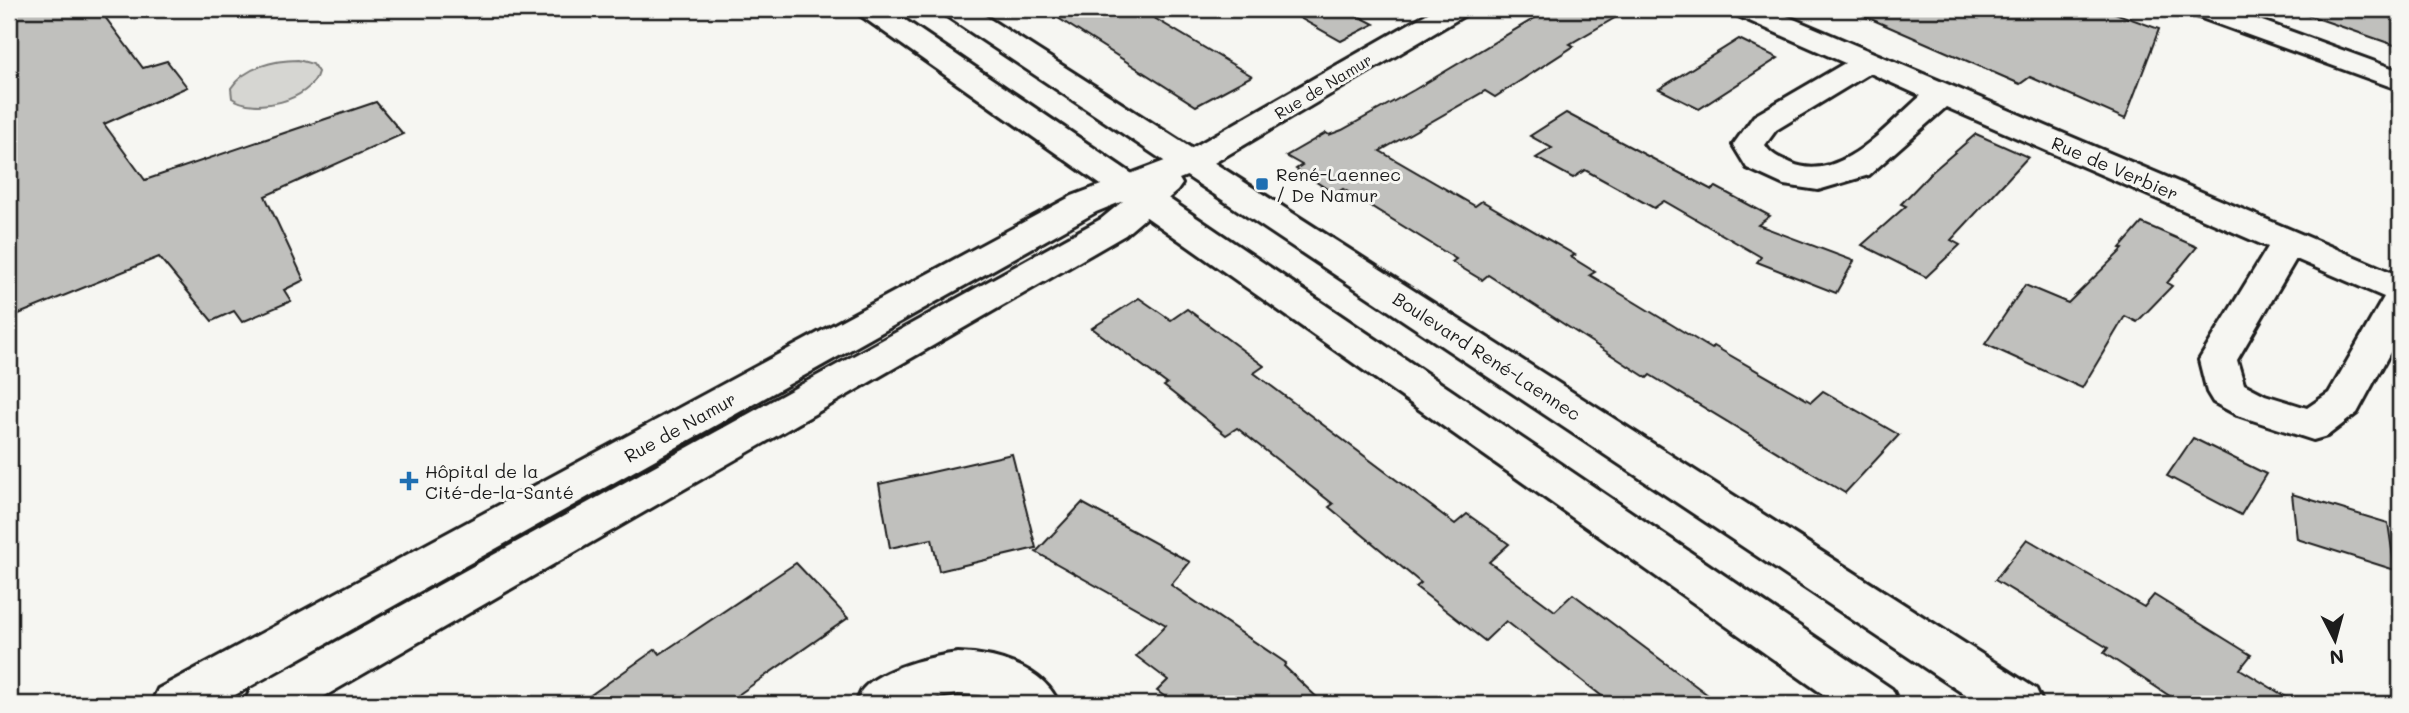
<svg xmlns="http://www.w3.org/2000/svg" width="2409" height="713" viewBox="0 0 2409 713" font-family="Mali,sans-serif">
  <style>
    .green { fill: #d6d6d2; stroke: #797977; stroke-width: 2 }
    .building { fill: #c0c0bd; stroke: #1c1c1c; stroke-width: 2 }
    .lines { fill: none; stroke-linecap: round; stroke-linejoin: round }
    .minor-casing { stroke: #1c1c1c; stroke-width: 6 }
    .tertiary-casing { stroke: #1c1c1c; stroke-width: 6 }
    .minor { fill: #f6f6f2; fill-rule: evenodd }
    .tertiary { fill: #f6f6f2; fill-rule: evenodd }
    .poi-dot { fill: #1f6fb2; stroke: #f6f6f2; stroke-width: 2.5 }
    .labels { text-anchor: middle; dominant-baseline: central; stroke-width: 6; stroke-linejoin: round; paint-order: stroke }
    .far-street-label { font-size: 16px; fill: #1c1c1c; stroke: #f6f6f2 }
    .street-label { font-size: 18px; fill: #1c1c1c; stroke: #f6f6f2 }
    .poi-label { font-size: 18px; fill: #1c1c1c; stroke: #f6f6f2; text-anchor: start }
  </style>
  <rect width="100%" height="100%" fill="#f6f6f2"/>
  <filter id="ink" filterUnits="userSpaceOnUse"><feTurbulence type="fractalNoise" baseFrequency=".0143" numOctaves="2"/><feDisplacementMap in="SourceGraphic" scale="14" xChannelSelector="R" yChannelSelector="G"/><feConvolveMatrix kernelMatrix="1 2 1 2 8 2 1 2 1" color-interpolation-filters="sRGB"/></filter>
  <g filter="url(#ink)">
    <!-- green -->
    <path class="green" d="M298,60L313,64L318,72C311,101 254,114 232,98L231,88C245,67 274,60 298,60Z"/>
    <!-- building -->
    <g class="building">
      <polygon points="9,9 99,9 143,68 167,61 187,87 104,124 145,180 376,102 403,134 265,196 304,280 284,290 291,301 242,322 234,311 212,321 159,257 9,318"/>
      <polygon points="1044,9 1139,9 1252,76 1196,106"/>
      <polygon points="1284,9 1345,9 1374,24 1341,41"/>
      <polygon points="1550,9 1630,9 1570,44 1574,46 1495,97 1485,91 1380,151 1475,206 1482,201 1575,255 1571,257 1595,272 1590,275 1712,349 1714,346 1811,402 1823,391 1899,435 1845,493 1650,375 1647,378 1488,275 1482,280 1452,262 1456,259 1343,189 1335,194 1296,169 1302,165 1286,156 1326,133 1329,135 1342,130 1414,90"/>
      <polygon points="1848,9 2104,9 2159,29 2125,119 2030,77 2020,84"/>
      <polygon points="2306,9 2400,9 2400,47 2305,14"/>
      <polygon points="1739,39 1778,58 1699,109 1659,89"/>
      <polygon points="1566,113 1712,190 1716,187 1770,216 1758,225 1854,261 1836,293 1757,262 1761,257 1664,201 1654,208 1585,170 1573,178 1536,158 1552,148 1530,136"/>
      <polygon points="1976,134 2028,157 1951,240 1960,245 1926,277 1862,245 1906,206 1901,204 1932,172"/>
      <polygon points="2142,223 2197,247 2167,283 2172,286 2137,322 2125,316 2082,388 1985,344 2025,285 2068,303 2123,249 2120,248"/>
      <polygon points="1139,298 1171,320 1187,309 1264,366 1254,373 1455,524 1467,514 1509,544 1489,562 1555,611 1573,594 1720,704 1612,704 1506,621 1485,641 1416,587 1421,583 1329,507 1333,504 1237,428 1226,435 1164,386 1167,384 1092,328"/>
      <polygon points="2193,438 2266,474 2241,515 2167,476"/>
      <polygon points="1012,454 1036,548 939,571 932,539 890,548 879,484"/>
      <polygon points="2292,494 2388,523 2395,570 2297,539"/>
      <polygon points="1082,503 1190,562 1171,585 1286,663 1284,666 1324,704 1175,704 1157,691 1168,680 1136,656 1166,625 1036,552"/>
      <polygon points="2027,539 2144,607 2154,595 2251,655 2240,669 2298,704 2182,704 2104,653 2108,648 1995,580"/>
      <polygon points="796,563 848,618 725,704 578,704 656,649 660,654"/>
    </g>
    <g class="lines">
      <defs>
        <g id="minor">
          <polygon points="1435,9 1469,9 1465,15 1202,170 1179,179 1182,184 1177,191 1125,235 311,704 244,704 251,689 1101,219 1123,201 1096,212 219,704 151,704 158,689 1072,196 1178,156"/>
          <path d="M1732,9H1770L2400,276V334L2357,413L2327,436L2313,440L2237,415L2213,402L2207,392L2199,360L2268,247L1946,107L1869,175L1818,190L1784,185L1747,168L1733,145L1754,116L1845,63L1736,15ZM1870,73L1921,96C1887,125 1839,185 1791,163C1780,158 1772,156 1765,145L1776,130ZM2296,259L2384,297L2329,393L2307,408L2265,395L2244,384L2237,360Z"/>
          <polygon points="2189,9 2229,9 2400,71 2400,90 2193,15"/>
          <path d="M958,653C996,654 1043,667 1059,704H1000L979,695L958,694L938,697L921,704H856C858,700 860,692 863,689C881,668 933,656 958,653Z"/>
        </g>
        <g id="tertiary">
          <polygon points="856,9 889,9 1892,689 1899,704 1837,704 860,15"/>
          <polygon points="941,9 974,9 2036,689 2043,704 1979,704 945,15"/>
        </g>
      </defs>
      <!-- minor casing -->
      <use href="#minor" class="minor-casing"/>
      <!-- tertiary casing -->
      <use href="#tertiary" class="tertiary-casing"/>
      <!-- minor -->
      <use href="#minor" class="minor"/>
      <!-- tertiary -->
      <use href="#tertiary" class="tertiary"/>
    </g>
  </g>
  <!-- markers -->
  <g class="poi-dot">
    <rect x="1255" y="177" width="14" height="14" rx="3.5"/>
    <path d="M405.5 470.5h7v7h7v7h-7v7h-7v-7h-7v-7h7z"/>
  </g>
  <g class="labels">
    <!-- far-street labels -->
    <g class="far-street-label">
      <text transform="translate(1323 86) rotate(-31)">Rue de Namur</text>
    </g>
    <!-- street labels -->
    <g class="street-label">
      <text transform="translate(2115 168) rotate(23)">Rue de Verbier</text>
      <text transform="translate(1487 356) rotate(33)">Boulevard René-Laennec</text>
      <text transform="translate(680 427) rotate(-29)">Rue de Namur</text>
    </g>
    <!-- poi labels -->
    <g class="poi-label">
      <text x="1276" y="174">René-Laennec<tspan x="1276" dy="21">/ De Namur</tspan></text>
      <text x="425" y="471">Hôpital de la<tspan x="425" dy="21">Cité-de-la-Santé</tspan></text>
    </g>
  </g>
  <!-- margin -->
  <rect width="2409" height="713" fill="none" stroke="#f6f6f2" stroke-width="35"/>
  <rect x="18" y="18" width="2374" height="678" fill="none" stroke="#1c1c1c" stroke-width="2.5" filter="url(#ink)"/>
  <!-- north arrow -->
  <g transform="translate(2335 640) rotate(174)" stroke="#f6f6f2" stroke-width="5" paint-order="stroke">
  <path d="M0-5L12 26L0 18L-12 26Z" fill="#1c1c1c"/>
  <text y="-10" font-size="19" font-weight="bold" text-anchor="middle" fill="#1c1c1c">N</text>
  </g>
</svg>
